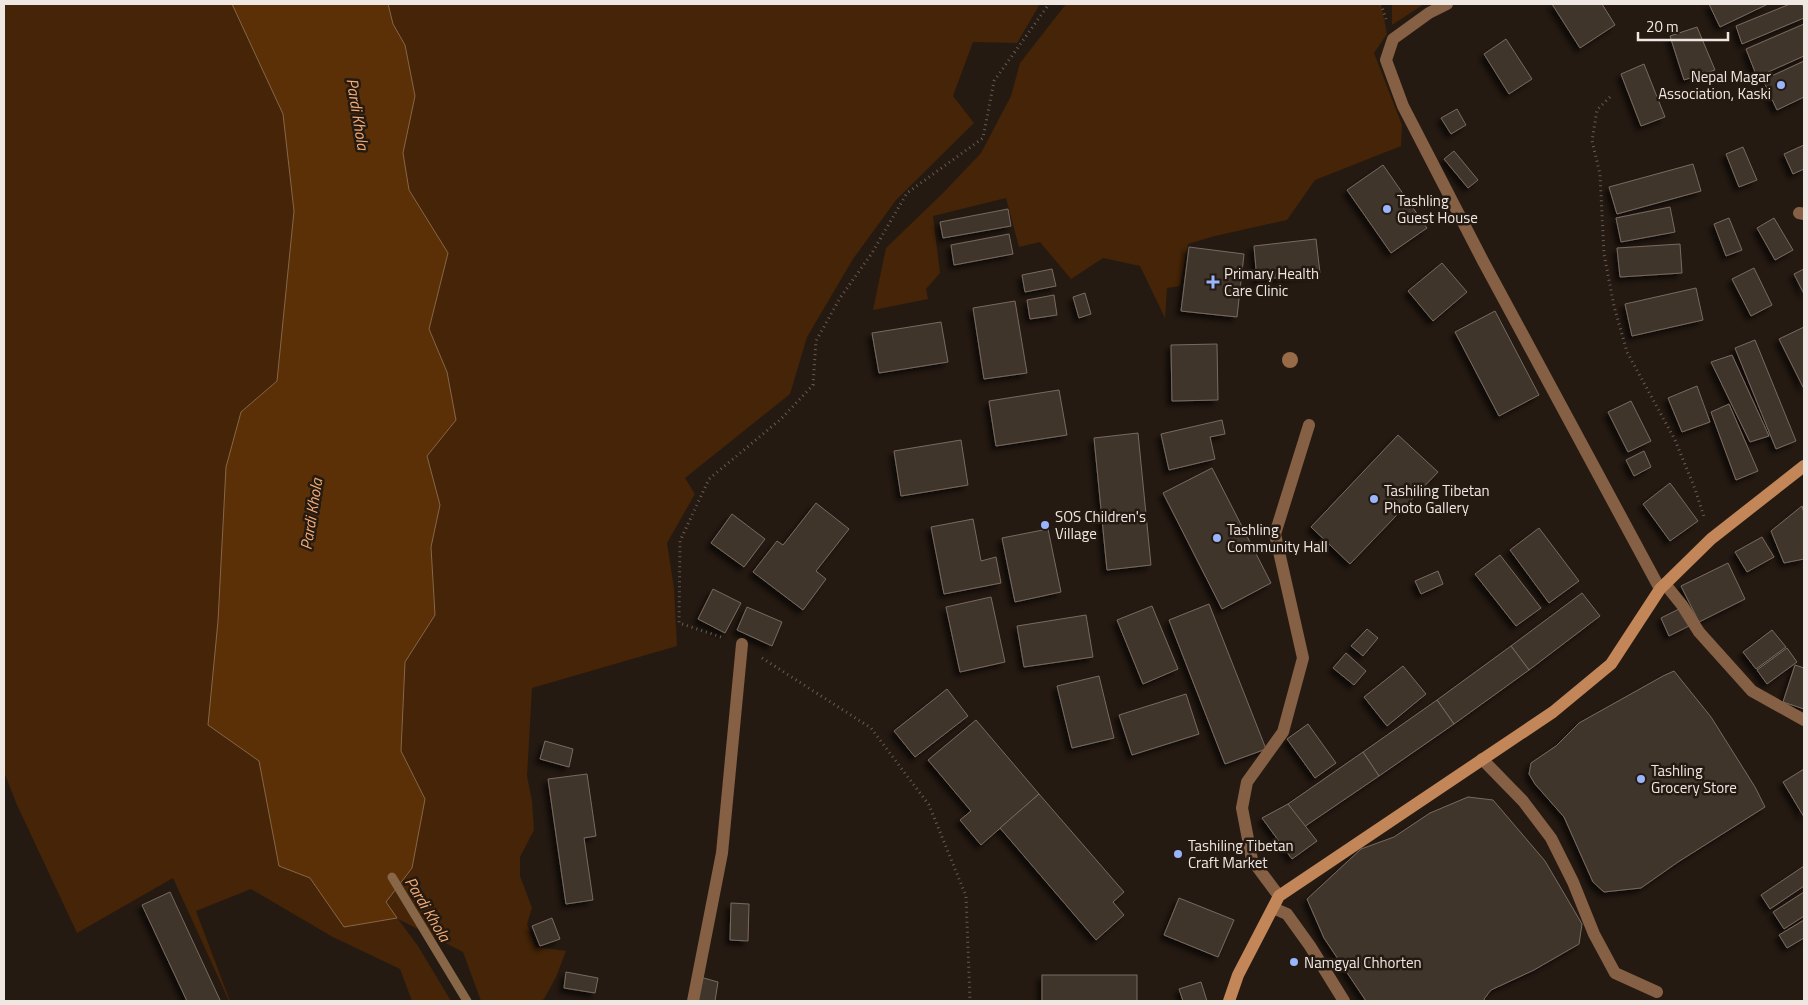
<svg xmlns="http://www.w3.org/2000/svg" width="1808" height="1005" viewBox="0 0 1808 1005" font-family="'Titillium Web',sans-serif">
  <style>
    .green { fill: #452407 }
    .water { fill: #5b3006; stroke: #876748 }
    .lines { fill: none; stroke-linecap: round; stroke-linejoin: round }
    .stream { stroke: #876748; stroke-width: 9 }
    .building { fill: #40342b; stroke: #786a61; filter: url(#shadow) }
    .path { stroke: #675d56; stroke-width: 3; stroke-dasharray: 1 4; stroke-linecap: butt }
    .street { stroke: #856044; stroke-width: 12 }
    .secondary { stroke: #c28658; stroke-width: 12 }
    .tree { fill: #976a48 }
    .poi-dot { fill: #99b5fd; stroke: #251a12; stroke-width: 2 }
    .labels { text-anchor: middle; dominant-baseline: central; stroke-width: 5; stroke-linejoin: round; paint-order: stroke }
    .poi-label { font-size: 15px; fill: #efe7e2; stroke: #251a12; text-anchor: start }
    .water-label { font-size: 16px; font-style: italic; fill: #f5ac75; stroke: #251a12 }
  </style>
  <defs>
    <filter id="shadow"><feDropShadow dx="-4.5" dy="4.5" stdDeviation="2.5" flood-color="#0009"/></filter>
  </defs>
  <rect width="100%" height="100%" fill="#251a12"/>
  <!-- green -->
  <g class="green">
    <polygon points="4,4 232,4 283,114 294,211 277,381 241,412 208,725 259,761 279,866 310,878 344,927 397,918 386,902 412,868 425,799 401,751 405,662 435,615 431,547 440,505 427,456 456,420 447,372 429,329 448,253 409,190 403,153 415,96 405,45 393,24 388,4 1040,4 1017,43 973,42 953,96 974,123 896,200 853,259 807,337 790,394 685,478 695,494 667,543 674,588 677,646 532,688 527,776 532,801 534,830 520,857 520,876 532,908 527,924 536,947 566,951 556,977 544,999 541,1001 481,1001 463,952 398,919 418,946 451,1001 412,1001 400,969 331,936 251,889 196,911 230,1001 229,1001 173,878 77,933 17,805 4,772"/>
    <polygon points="1066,4 1381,4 1387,34 1374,53 1402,125 1401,146 1315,180 1287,220 1215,236 1188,244 1180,286 1167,288 1165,318 1140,266 1103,258 1071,279 1040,242 1019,247 1006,198 933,216 940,273 926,289 928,299 873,310 886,248 944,192 981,153 1011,96 1020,63"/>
    <polygon points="1392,4 1424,4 1392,25"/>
  </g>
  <!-- water -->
  <polygon class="water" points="232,4 388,4 393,24 405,45 415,96 403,153 409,190 448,253 429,329 447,372 456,420 427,456 440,505 431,547 435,615 405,662 401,751 425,799 412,868 386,902 397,918 344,927 310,878 279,866 259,761 208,725 218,621 226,467 241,412 277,381 294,211 283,114"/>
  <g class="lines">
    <!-- stream -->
    <polyline class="stream" points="392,877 467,1001"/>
  </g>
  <!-- building -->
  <g class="building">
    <polygon points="1552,4 1602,4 1615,25 1580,48"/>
    <polygon points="1709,4 1768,4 1720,27"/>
    <polygon points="1790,4 1802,4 1804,8 1804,18 1742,44 1736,26"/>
    <polygon points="1804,24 1804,56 1757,77 1746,49"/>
    <polygon points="1697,27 1715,70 1684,80 1670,36"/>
    <polygon points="1506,39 1532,79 1509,94 1484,54"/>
    <polygon points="1804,61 1804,97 1777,110 1763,80"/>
    <polygon points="1644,64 1665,117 1641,126 1621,74"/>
    <polygon points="1457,109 1466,125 1451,134 1441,118"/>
    <polygon points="1804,145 1804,169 1793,174 1784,154"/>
    <polygon points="1743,147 1757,180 1739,187 1726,154"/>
    <polygon points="1454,151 1478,180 1468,188 1444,159"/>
    <polygon points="1693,164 1701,191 1617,214 1609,187"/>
    <polygon points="1383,165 1427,228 1391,253 1347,190"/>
    <polygon points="1670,207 1675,232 1621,242 1616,218"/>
    <polygon points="1008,209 1011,226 943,238 940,222"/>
    <polygon points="1729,218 1742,250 1726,256 1714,224"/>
    <polygon points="1774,218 1793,250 1775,260 1757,228"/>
    <polygon points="1009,234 1013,254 954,265 951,245"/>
    <polygon points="1316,239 1320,273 1257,280 1254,246"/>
    <polygon points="1680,244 1682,273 1620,277 1617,248"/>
    <polygon points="1189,247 1244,254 1237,317 1181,311"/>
    <polygon points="1442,263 1467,292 1433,321 1408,291"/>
    <polygon points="1754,268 1772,305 1751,316 1732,279"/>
    <polygon points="1052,269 1056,286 1025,292 1022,275"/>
    <polygon points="1804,269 1804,294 1794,274"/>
    <polygon points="1696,288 1703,320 1632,336 1625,304"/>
    <polygon points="1085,293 1091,314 1079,318 1073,297"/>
    <polygon points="1054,295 1057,315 1030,319 1027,300"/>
    <polygon points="1015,301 1027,373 984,379 973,308"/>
    <polygon points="1495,311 1539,395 1499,416 1455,332"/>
    <polygon points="941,322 948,362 879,373 872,333"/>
    <polygon points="1804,327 1804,389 1779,339"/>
    <polygon points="1755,340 1796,441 1776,449 1735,348"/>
    <polygon points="1217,344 1218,400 1172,401 1171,345"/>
    <polygon points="1732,355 1769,436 1750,442 1711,362"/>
    <polygon points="1697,386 1710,422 1682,432 1668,398"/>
    <polygon points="1059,390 1067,435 996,446 989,401"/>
    <polygon points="1631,401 1651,441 1628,452 1608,412"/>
    <polygon points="1729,404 1758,471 1736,480 1711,412"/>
    <polygon points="1222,420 1225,434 1210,437 1215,459 1169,470 1161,434"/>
    <polygon points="1138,433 1151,565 1107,570 1094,438"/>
    <polygon points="1398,435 1438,472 1350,564 1311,527"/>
    <polygon points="961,440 968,485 901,496 894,451"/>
    <polygon points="1644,451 1651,467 1634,476 1626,460"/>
    <polygon points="1212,468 1271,583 1222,609 1163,493"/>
    <polygon points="1670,483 1698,521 1670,541 1643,504"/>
    <polygon points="816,503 849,529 816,571 826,579 803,610 753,572 777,541 783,545"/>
    <polygon points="1802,506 1804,513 1804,559 1784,563 1771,531"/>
    <polygon points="732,514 765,539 744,567 711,543"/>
    <polygon points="973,519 981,561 996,557 1001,583 944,594 931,527"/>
    <polygon points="1539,528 1579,581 1549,603 1510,550"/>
    <polygon points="1048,529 1061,592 1015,602 1002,538"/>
    <polygon points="1762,537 1774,557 1747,572 1735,552"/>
    <polygon points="1500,555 1541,608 1516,626 1475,574"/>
    <polygon points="1728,563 1745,599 1699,622 1681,586"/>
    <polygon points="1438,571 1443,584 1421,594 1415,581"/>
    <polygon points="713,589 741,603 725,633 698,619"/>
    <polygon points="1582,593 1600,616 1529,670 1511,646"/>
    <polygon points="991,597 1005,662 960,672 946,607"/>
    <polygon points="1209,604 1266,749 1225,764 1169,620"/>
    <polygon points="1152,606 1178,669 1143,684 1117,620"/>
    <polygon points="747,607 782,622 772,646 737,630"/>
    <polygon points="1681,608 1689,626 1669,636 1661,618"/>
    <polygon points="1086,615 1093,657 1024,667 1017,626"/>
    <polygon points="1367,629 1378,638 1363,656 1351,646"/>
    <polygon points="1772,630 1786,647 1756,669 1743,652"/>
    <polygon points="1511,646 1529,670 1454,724 1437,700"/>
    <polygon points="1787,648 1797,662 1767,684 1757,670"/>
    <polygon points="1346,653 1366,671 1354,685 1333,668"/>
    <polygon points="1795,665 1804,668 1804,709 1783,702"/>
    <polygon points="1403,666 1426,694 1387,726 1364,697"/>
    <polygon points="1674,671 1711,717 1755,787 1765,807 1678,862 1641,888 1604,892 1593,882 1564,817 1535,784 1529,774 1531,763 1556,746 1579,723 1663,676"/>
    <polygon points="1099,676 1114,738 1072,748 1057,686"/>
    <polygon points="947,689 968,716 915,757 894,731"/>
    <polygon points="1186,694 1199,734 1132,755 1119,715"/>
    <polygon points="1437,700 1454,724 1379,776 1363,752"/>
    <polygon points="976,720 1039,794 981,845 960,820 971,811 928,760"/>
    <polygon points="1308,724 1336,763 1315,778 1287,739"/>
    <polygon points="545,741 573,749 569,767 540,759"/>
    <polygon points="1363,752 1379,776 1304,827 1288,804"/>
    <polygon points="1804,769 1804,817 1783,782"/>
    <polygon points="587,774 596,836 584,838 593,900 566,904 548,779"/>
    <polygon points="1039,794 1124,892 1113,902 1124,915 1096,940 1000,828"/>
    <polygon points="1468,797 1493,800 1545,861 1582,924 1579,944 1534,970 1491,990 1484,999 1485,1001 1366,1001 1324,938 1307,899 1361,849 1394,837 1430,813"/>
    <polygon points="1288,804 1317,841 1292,859 1262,818"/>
    <polygon points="1804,866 1804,886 1770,909 1761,895"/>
    <polygon points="170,892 220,1000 218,1001 187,1001 142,905"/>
    <polygon points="1804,892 1804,916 1784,929 1773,912"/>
    <polygon points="1179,898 1234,920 1218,957 1164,935"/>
    <polygon points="731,903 749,904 748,941 730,940"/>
    <polygon points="552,918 560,939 540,946 532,926"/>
    <polygon points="1804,920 1804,938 1787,948 1779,935"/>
    <polygon points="566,972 598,978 595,993 564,988"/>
    <rect x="1042" y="975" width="95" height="26"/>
    <polygon points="700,977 718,982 715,1001 695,1001"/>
    <polygon points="1201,982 1207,1001 1183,1001 1179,989"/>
  </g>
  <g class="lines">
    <!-- path -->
    <g class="path">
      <polyline points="1381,4 1386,19"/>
      <polyline points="1610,97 1597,110 1592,141 1600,174 1604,254 1614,306 1627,352 1675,440 1695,489 1704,517"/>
      <polyline points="721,637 679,623 680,541 709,479 781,419 813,385 816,341 840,298 872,253 907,193 983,138 994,81 1049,4"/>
      <polyline points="762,658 871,728 929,805 966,896 970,1001"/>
    </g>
    <!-- street -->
    <g class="street">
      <polyline points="1447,4 1429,13 1393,39 1386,60 1403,106 1483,261 1660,589"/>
      <polyline points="1799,213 1804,214"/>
      <polyline points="1665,584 1682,605 1699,632 1752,691 1804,720"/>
      <polyline points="1482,759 1523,801 1551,838 1573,882 1594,934 1615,973 1657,992"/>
      <polyline points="1279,896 1252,860 1242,808 1247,782 1283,732 1303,658 1275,534 1309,425"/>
      <polyline points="1273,908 1287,914 1310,946 1344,1001"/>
      <polyline points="693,1001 722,853 742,644"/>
    </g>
    <!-- secondary -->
    <polyline class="secondary" points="1229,1001 1238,975 1279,896 1553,712 1611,664 1660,589 1711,539 1804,466"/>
  </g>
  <!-- trees -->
  <circle class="tree" cx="1290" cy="360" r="8"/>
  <!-- markers -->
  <g class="poi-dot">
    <circle cx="1781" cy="85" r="5"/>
    <circle cx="1387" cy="209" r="5"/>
    <path d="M1210.5 274.5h5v5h5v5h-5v5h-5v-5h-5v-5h5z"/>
    <circle cx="1374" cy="499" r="5"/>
    <circle cx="1045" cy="525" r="5"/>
    <circle cx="1217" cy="538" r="5"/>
    <circle cx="1641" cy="779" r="5"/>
    <circle cx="1178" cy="854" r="5"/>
    <circle cx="1294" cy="962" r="5"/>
  </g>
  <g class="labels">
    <!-- poi labels -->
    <g class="poi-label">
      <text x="1771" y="76" text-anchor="end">Nepal Magar<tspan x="1771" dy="17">Association, Kaski</tspan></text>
      <text x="1397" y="200">Tashling<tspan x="1397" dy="17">Guest House</tspan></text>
      <text x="1224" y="273">Primary Health<tspan x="1224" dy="17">Care Clinic</tspan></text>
      <text x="1384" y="490">Tashiling Tibetan<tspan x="1384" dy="17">Photo Gallery</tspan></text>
      <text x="1055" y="516">SOS Children's<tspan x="1055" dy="17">Village</tspan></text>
      <text x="1227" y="529">Tashling<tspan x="1227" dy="17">Community Hall</tspan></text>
      <text x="1651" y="770">Tashling<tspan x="1651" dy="17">Grocery Store</tspan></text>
      <text x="1188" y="845">Tashiling Tibetan<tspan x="1188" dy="17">Craft Market</tspan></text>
      <text x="1304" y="962">Namgyal Chhorten</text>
    </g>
    <!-- water labels -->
    <g class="water-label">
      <text transform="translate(358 114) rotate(81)">Pardi Khola</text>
      <text transform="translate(311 514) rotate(-81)">Pardi Khola</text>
      <text transform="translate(428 909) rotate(59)">Pardi Khola</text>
    </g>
  </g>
  <!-- border -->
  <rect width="1808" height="1005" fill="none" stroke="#efe7e2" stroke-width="10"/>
  <!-- scale -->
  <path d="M1638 32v8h90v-8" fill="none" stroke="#efe7e2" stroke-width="2.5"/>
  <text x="1646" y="32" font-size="15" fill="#efe7e2" stroke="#251a12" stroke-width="4" paint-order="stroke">20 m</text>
</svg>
